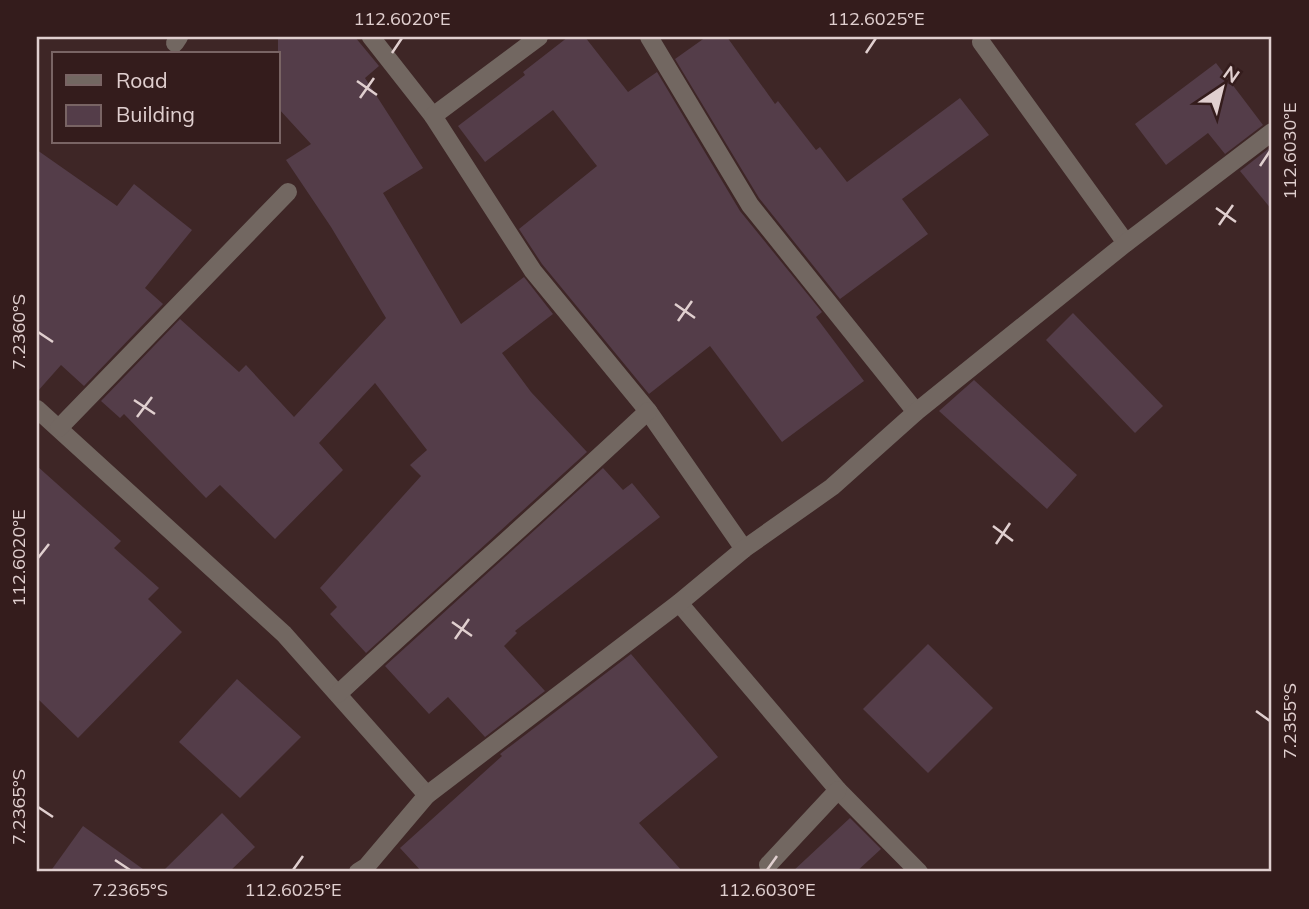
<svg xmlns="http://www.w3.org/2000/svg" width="1309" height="909" viewBox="0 0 1309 909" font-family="Mulish,sans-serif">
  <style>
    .building { fill: #543d49 }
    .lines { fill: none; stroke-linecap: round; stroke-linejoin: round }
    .minor { stroke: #726761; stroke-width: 18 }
    .ticks { fill: none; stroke: #e0cfcf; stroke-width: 2.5 }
    .neatline { fill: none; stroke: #e0cfcf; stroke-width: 2.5 }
    .ticks-label { font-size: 18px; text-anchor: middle; fill: #e0cfcf }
  </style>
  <rect width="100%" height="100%" fill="#3e2626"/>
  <!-- building -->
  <g class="building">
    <polygon points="278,37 355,37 379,66 365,78 423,168 383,193 461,324 524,277 553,314 502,353 531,392 587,452 366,653 330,614 337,607 320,588 421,476 410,465 427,450 375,383 319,443 343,470 275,539 220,485 206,498 124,414 120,418 101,401 180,319 239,372 246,365 294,417 386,318 331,227 286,160 311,144 278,108"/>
    <polygon points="568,37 585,37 628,92 657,72 740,211 822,312 816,317 864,381 782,442 710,346 649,394 542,264 519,229 597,166 553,110 485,162 458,126 525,75 523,72"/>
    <polygon points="706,37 727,37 775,104 778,101 816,150 820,147 847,182 960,98 989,135 902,199 928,234 840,299 759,198 675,59"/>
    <polygon points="1216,63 1263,125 1225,154 1208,133 1166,165 1135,124"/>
    <polygon points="1272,146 1272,210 1240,171"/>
    <polygon points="37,150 117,206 134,184 192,230 145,288 163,304 84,386 61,365 37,392"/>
    <polygon points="1073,313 1163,406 1135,433 1046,340"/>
    <polygon points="974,380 1077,475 1047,509 939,411"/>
    <polygon points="37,466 121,541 114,548 159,588 148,599 182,632 78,738 37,698"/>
    <polygon points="603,468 623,490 632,483 660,517 515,631 517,633 504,646 545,691 485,737 448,697 429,714 385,666"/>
    <polygon points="928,644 993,708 928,773 863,709"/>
    <polygon points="631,654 718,757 639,823 683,872 422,872 400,848 502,756 500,754"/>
    <polygon points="237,679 301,737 240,798 179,742"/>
    <polygon points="222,813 255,847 229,872 162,872"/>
    <polygon points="850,818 881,849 856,872 792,872"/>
    <polygon points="83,826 147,872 50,872"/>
  </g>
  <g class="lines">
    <!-- minor -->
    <g class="minor">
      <polyline points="371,37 433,116"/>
      <polyline points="539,37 433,116 533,271 648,411 744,549"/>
      <polyline points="649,37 750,205 916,412"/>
      <polyline points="981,42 1126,243"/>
      <polyline points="175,43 179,37"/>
      <polyline points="37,409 284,634 427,795"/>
      <polyline points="59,428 288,192"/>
      <polyline points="679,603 838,790 919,872"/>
      <path d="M338,694C440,599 546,507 648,411"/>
      <polyline points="768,865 838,790"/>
      <polyline points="358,872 366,867 427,795 679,603 744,549 832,487 916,412 1126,243 1272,132"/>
    </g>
  </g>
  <!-- ticks -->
  <path class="ticks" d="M392,53L402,38M866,53L876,38M357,81L377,95M360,98L374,78M1260,166L1270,151M1216,208L1236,222M1219,225L1233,205M675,304L695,318M678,321L692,301M38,332L53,342M134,400L155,414M137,417L152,397M993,526L1013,541M996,544L1010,523M38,558L49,544M452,622L472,636M455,639L469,619M1256,711L1270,721M38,807L53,817M115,860L130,870M293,870L303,856M767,870L777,856"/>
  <!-- border -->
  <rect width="1309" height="909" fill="none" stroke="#341c1c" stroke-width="77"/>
  <!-- legend -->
  <rect x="52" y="52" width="228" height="91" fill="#341c1c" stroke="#796464" stroke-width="2"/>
  <rect x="66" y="75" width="35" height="10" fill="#726761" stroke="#796464" stroke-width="2"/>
  <text x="116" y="88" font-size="21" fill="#e0cfcf">Road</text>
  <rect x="66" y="105" width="35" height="21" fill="#543d49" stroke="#796464" stroke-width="2"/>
  <text x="116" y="122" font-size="21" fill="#e0cfcf">Building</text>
  <!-- north arrow -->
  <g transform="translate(1222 88) rotate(35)" stroke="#341c1c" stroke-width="5" paint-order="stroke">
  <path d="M0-5L12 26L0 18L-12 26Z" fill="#e0cfcf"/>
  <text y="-10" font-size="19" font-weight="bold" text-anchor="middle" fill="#e0cfcf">N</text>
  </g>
  <rect x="38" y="38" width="1232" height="832" class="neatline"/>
  <g class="ticks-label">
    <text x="402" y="25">112.6020°E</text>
    <text x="876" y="25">112.6025°E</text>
    <text transform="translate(1290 151) rotate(-90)" y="6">112.6030°E</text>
    <text transform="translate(19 332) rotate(-90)" y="6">7.2360°S</text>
    <text transform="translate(19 558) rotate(-90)" y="6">112.6020°E</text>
    <text transform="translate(1290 721) rotate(-90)" y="6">7.2355°S</text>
    <text transform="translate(19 807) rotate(-90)" y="6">7.2365°S</text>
    <text x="130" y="896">7.2365°S</text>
    <text x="293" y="896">112.6025°E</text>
    <text x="767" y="896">112.6030°E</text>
  </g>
</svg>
